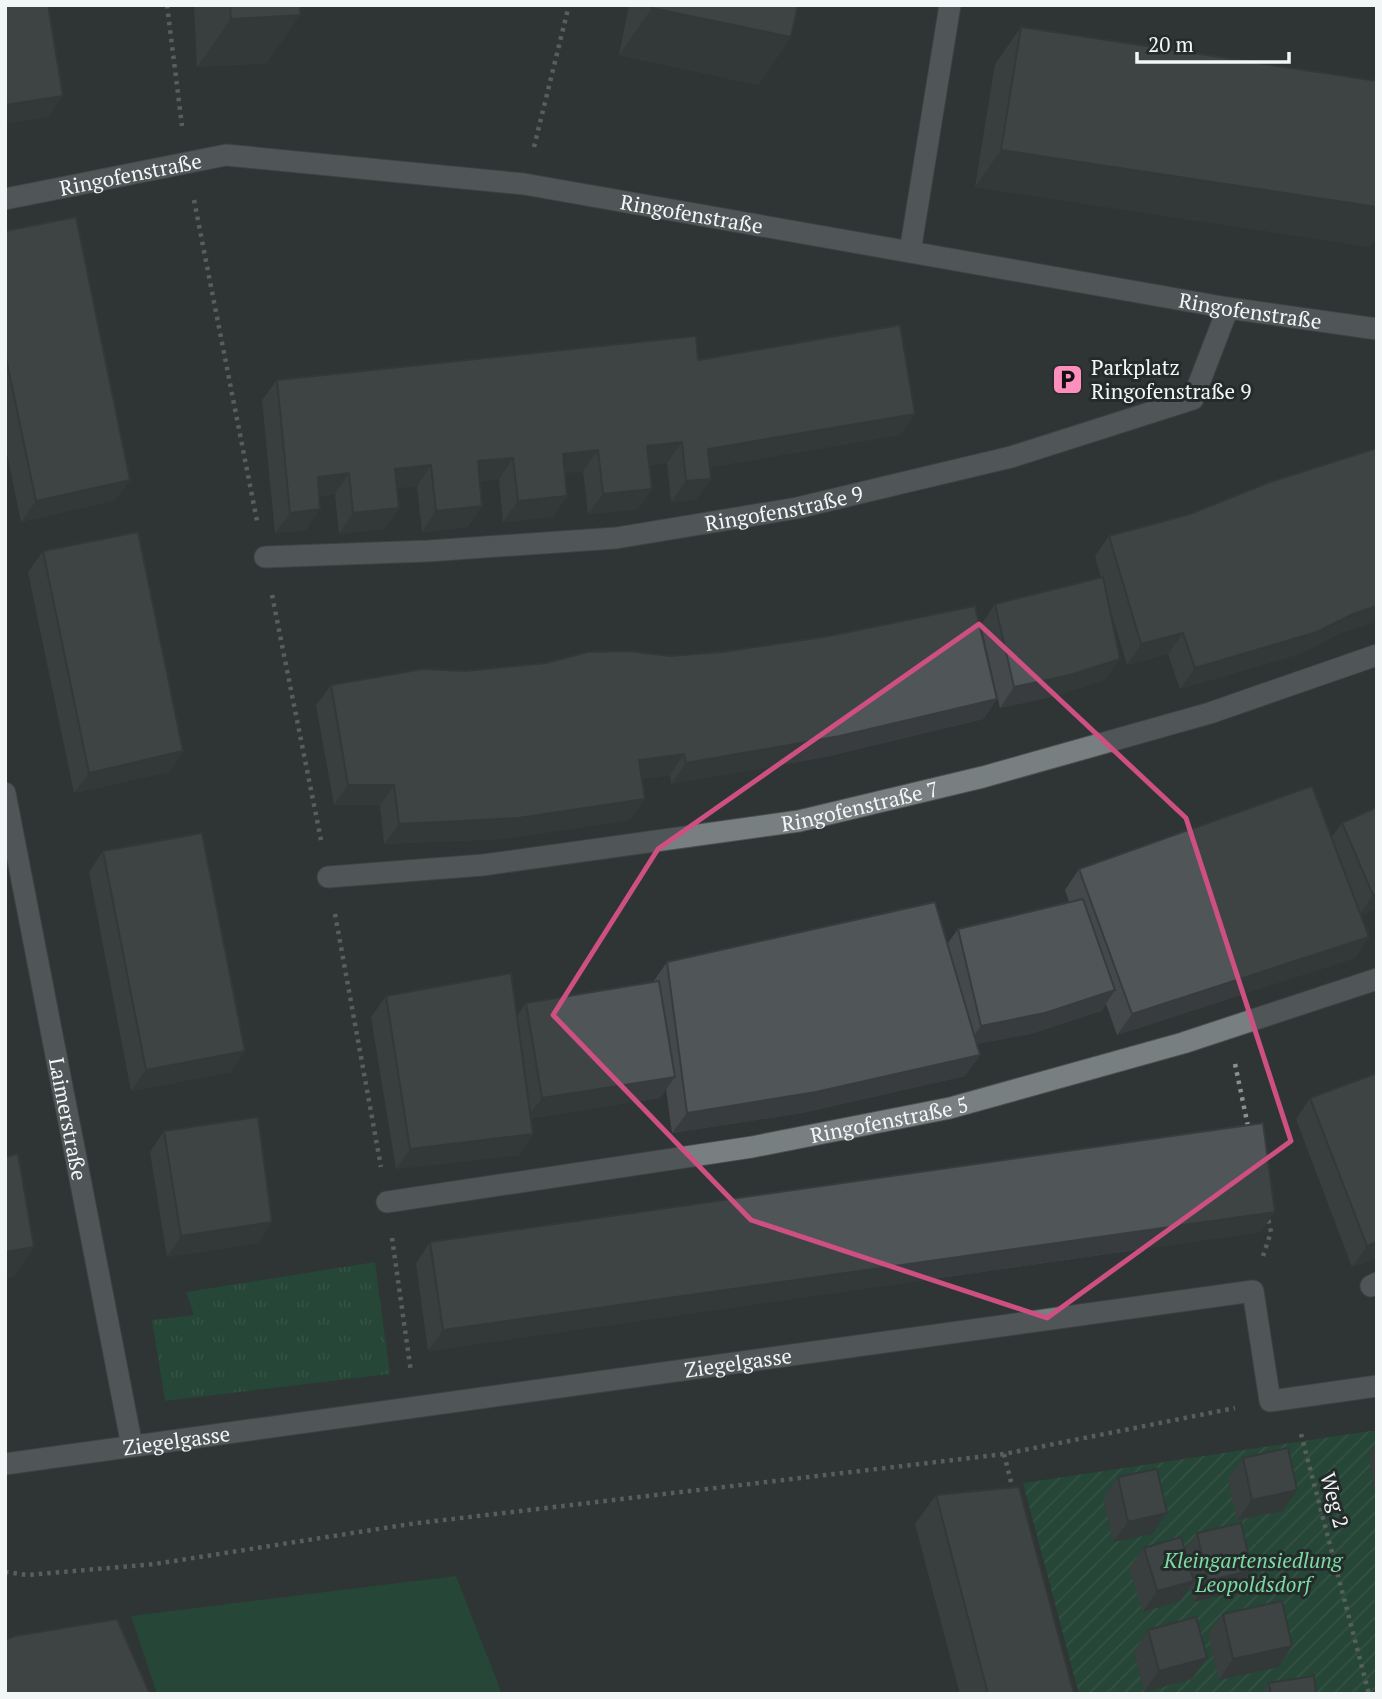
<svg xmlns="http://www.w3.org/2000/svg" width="1382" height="1699" viewBox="0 0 1382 1699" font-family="'PT Serif',serif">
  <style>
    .grass { fill: #1b5c3a }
    .park { fill: url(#park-tufts) }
    .garden { fill: url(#garden-furrows) }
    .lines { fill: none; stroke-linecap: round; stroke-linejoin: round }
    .lane-casing { stroke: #4c5051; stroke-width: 23 }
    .street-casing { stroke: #4c5051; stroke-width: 23 }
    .path { stroke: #8b9090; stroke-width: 4.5; stroke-dasharray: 3.5 5; stroke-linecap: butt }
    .lane { stroke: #787f80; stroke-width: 21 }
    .street { stroke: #787f80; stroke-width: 21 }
    .wall { fill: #45494c }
    .shaded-wall { fill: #383c3e }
    .building { fill: #505558; stroke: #383c3e; stroke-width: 2 }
    .marked { fill: none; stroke: #ce5082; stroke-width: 5; stroke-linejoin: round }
    .labels { text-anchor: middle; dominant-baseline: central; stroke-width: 6; stroke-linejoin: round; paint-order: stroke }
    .street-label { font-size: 21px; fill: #f2f6f6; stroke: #252a2b }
    .poi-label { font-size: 21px; fill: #f2f6f6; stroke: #252a2b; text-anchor: start }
    .park-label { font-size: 21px; font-style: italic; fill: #7bdba2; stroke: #252a2b }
  </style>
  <defs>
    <pattern id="park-tufts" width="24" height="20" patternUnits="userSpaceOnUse" patternTransform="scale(1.75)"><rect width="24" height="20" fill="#1b5c3a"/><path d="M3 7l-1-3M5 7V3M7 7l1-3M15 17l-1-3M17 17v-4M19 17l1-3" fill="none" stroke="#3d7457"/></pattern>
    <pattern id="garden-furrows" width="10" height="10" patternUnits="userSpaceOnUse" patternTransform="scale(1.75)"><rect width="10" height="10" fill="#1b5c3a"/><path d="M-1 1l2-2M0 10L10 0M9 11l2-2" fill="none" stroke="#3d7457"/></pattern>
  </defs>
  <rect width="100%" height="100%" fill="#2f3435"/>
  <!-- grass -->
  <polygon class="grass" points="456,1576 502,1694 157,1694 131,1616"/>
  <!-- park -->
  <polygon class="park" points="375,1262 390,1374 165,1401 152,1320 194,1315 186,1292"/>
  <!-- garden -->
  <polygon class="garden" points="1377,1430 1377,1694 1079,1694 1023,1483"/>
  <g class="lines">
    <defs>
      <polyline id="lane" points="910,252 950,5"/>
      <g id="street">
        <path id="s1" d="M5,199L226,155L524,184L1228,308L1377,329"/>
        <path id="s2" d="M265,557L428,551L616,538L797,508L1011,457L1193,399L1228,308"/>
        <path id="s3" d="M5,793L132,1446"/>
        <path id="s4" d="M328,877L483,865L799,821L983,777L1210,713L1377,655"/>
        <path id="s5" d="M387,1202L752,1147L950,1108L1183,1043L1377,979"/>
        <polyline points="1371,1286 1377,1283"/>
        <path id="s6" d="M5,1464L1253,1291L1270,1401L1377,1386"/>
      </g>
    </defs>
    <!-- lane casing -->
    <use href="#lane" class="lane-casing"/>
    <!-- street casing -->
    <use href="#street" class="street-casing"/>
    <!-- path -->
    <g class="path">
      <polyline points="167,5 182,126"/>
      <polyline points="534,147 569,5"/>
      <polyline points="194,200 257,521"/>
      <polyline points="272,595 321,840"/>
      <polyline points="335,914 381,1167"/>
      <polyline points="1235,1064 1249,1131"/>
      <polyline points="392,1238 411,1372"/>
      <polyline points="1263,1256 1271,1232 1268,1218"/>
      <polyline points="1301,1434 1369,1694"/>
      <polyline points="1004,1454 1013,1490"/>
      <polyline points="5,1572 28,1575 155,1564 410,1524 1004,1454 1235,1408"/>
    </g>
    <!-- lane -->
    <use href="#lane" class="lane"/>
    <!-- street -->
    <use href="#street" class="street"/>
  </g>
  <!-- wall -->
  <g class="wall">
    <polygon points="194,5 300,5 267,63 197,67"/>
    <polygon points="629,5 798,5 791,37 758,85 619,55"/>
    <polygon points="1021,27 1371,247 975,187 995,64"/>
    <polygon points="5,231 130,480 115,500 21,522 5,444"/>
    <polygon points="698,360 915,414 900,435 710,467 711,479 696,499 671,502 667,463 649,465 652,489 638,509 588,514 583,471 565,473 567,496 553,517 503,522 499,479 480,481 468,527 422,532 417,486 397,488 399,508 384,529 339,534 335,494 319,496 306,530 275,533 262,400 277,380"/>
    <polygon points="1109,536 1338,634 1303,653 1180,689 1168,654 1127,665 1108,602 1105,680 1055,696 1000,708 981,625 995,604 1101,578 1095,556"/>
    <polygon points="43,551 183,751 169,772 74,793 28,572"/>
    <polygon points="331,685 997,699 983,719 825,757 671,784 670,775 642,779 645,799 630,820 503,839 384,844 380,805 334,805 316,705"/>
    <polygon points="1377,807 1377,909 1361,915 1369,937 1355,958 1117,1035 1106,1004 1101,1011 1030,1034 976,1044 980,1055 965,1076 802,1113 672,1133 666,1089 660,1098 531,1118 533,1134 519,1155 396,1169 371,1017 386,996 517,1016 526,1003 653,982 667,962 947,944 958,929 1069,902 1065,890 1079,869 1331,838 1342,823"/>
    <polygon points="103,851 231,1072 131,1091 89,872"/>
    <polygon points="1310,1098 1377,1258 1352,1267 1296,1119"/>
    <polygon points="164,1131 272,1222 258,1243 167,1257 150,1152"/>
    <polygon points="1261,1232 428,1351 416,1263 430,1242"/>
    <polygon points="1377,1444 1377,1500 1376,1501 1369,1455"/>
    <polygon points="1243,1458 1297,1490 1282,1511 1237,1520 1228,1479"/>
    <polygon points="1118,1477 1167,1513 1152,1534 1113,1542 1103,1498"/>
    <polygon points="936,1495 1074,1694 960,1694 915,1524"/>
    <polygon points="1197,1533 1252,1570 1238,1591 1194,1602 1190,1586 1180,1601 1143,1612 1129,1568 1144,1548 1185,1550"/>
    <polygon points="1223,1614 1278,1667 1219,1680 1208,1634"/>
    <polygon points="1148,1630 1192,1679 1144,1692 1134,1651"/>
    <polygon points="1269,1683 1316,1694 1262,1694"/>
  </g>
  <!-- shaded-wall -->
  <g class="shaded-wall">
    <polygon points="652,8 791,37 758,85 619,55"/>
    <polygon points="300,15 267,63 197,67 231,19"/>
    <polygon points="63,96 48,117 5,124 5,105"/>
    <polygon points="1001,150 1377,207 1377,239 1371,247 975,187"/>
    <polygon points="915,414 900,435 693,470 708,449"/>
    <polygon points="682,442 667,463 633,466 647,446"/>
    <polygon points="598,450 583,471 548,475 563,454"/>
    <polygon points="513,458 499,479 464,482 478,461"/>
    <polygon points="431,465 417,486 381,489 395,469"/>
    <polygon points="349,473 335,494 303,497 318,477"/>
    <polygon points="711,479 696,499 671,502 686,481"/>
    <polygon points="130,480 115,500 21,522 36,501"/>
    <polygon points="652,489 638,509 588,514 603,494"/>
    <polygon points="567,496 553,517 503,522 518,501"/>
    <polygon points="482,506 468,527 422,532 436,511"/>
    <polygon points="399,508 384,529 339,534 353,513"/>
    <polygon points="320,509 306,530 275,533 290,513"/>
    <polygon points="1377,606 1377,622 1338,634 1303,653 1180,689 1195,668"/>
    <polygon points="1183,633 1168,654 1127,665 1141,644"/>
    <polygon points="1120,659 1105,680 1055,696 1000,708 1014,687"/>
    <polygon points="997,699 983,719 825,757 671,784 686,763"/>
    <polygon points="183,751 169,772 74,793 89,773"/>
    <polygon points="684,754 670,775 624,781 639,760"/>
    <polygon points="348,785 394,785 380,805 334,805"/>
    <polygon points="645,799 630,820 503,839 384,844 399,824"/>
    <polygon points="1377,894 1377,909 1359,916 1373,895"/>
    <polygon points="1369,937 1355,958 1117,1035 1132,1014"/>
    <polygon points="1115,990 1101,1011 1030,1034 966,1046 981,1026"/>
    <polygon points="245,1051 231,1072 131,1091 146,1070"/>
    <polygon points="980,1055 965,1076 802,1113 672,1133 687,1113"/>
    <polygon points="675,1077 660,1098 527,1118 542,1098"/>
    <polygon points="533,1134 519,1155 396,1169 410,1149"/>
    <polygon points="1275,1212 1261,1232 428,1351 443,1330"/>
    <polygon points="272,1222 258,1243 167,1257 181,1236"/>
    <polygon points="1377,1242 1377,1258 1352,1267 1367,1246"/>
    <polygon points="34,1247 14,1277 5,1278 5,1252"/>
    <polygon points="1297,1490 1282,1511 1237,1520 1252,1500"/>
    <polygon points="1167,1513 1152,1534 1113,1542 1128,1522"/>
    <polygon points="1252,1570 1238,1591 1194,1602 1208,1581"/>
    <polygon points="1194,1581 1180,1601 1143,1612 1157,1591"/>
    <polygon points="1292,1646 1278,1667 1219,1680 1233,1659"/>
    <polygon points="1207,1658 1192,1679 1144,1692 1159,1671"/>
  </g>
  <!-- building -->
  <g class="building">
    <polygon points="5,5 48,5 63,96 5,105"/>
    <polygon points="230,5 300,5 300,15 231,19"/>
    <polygon points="653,5 798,5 791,37 652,8"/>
    <polygon points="1021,27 1377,81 1377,207 1001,150"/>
    <polygon points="76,217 130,480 36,501 5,353 5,231"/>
    <polygon points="900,325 915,414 708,449 711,479 686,481 682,442 647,446 652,489 603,494 598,450 563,454 567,496 518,501 513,458 478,461 482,506 436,511 431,465 395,469 399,508 353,513 349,473 318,477 320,509 290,513 277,380 696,336 698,360"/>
    <polygon points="1377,448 1377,606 1353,614 1317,632 1195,668 1183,633 1141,644 1109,536 1190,514 1270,482"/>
    <polygon points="138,532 183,751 89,773 43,551"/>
    <polygon points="1103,577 1120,659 1070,675 1014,687 995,604"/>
    <polygon points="975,606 997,699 840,736 686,763 684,754 639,760 645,799 518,818 399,824 394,785 348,785 331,685 423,669 466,671 546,663 588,652 628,651 670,656 721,652 824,637"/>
    <polygon points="1312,786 1369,937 1132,1014 1079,869"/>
    <polygon points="1377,807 1377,894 1373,895 1342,823"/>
    <polygon points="202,833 245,1051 146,1070 103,851"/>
    <polygon points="1083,899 1115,990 1045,1013 981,1026 958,929"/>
    <polygon points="935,902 980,1055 816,1092 687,1113 667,962"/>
    <polygon points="511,973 533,1134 410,1149 386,996"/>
    <polygon points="659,981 675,1077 542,1098 526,1003"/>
    <polygon points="1377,1073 1377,1242 1367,1246 1310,1098"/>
    <polygon points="258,1117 272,1222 181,1236 164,1131"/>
    <polygon points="1263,1123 1275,1212 443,1330 430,1242"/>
    <polygon points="18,1154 34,1247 5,1252 5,1157"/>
    <polygon points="1288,1448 1297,1490 1252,1500 1243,1458"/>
    <polygon points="1157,1469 1167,1513 1128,1522 1118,1477"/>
    <polygon points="1019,1487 1074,1694 988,1694 936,1495"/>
    <polygon points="1241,1523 1252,1570 1208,1581 1197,1533"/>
    <polygon points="1181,1537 1194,1581 1157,1591 1144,1548"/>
    <polygon points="1282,1601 1292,1646 1233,1659 1223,1614"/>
    <polygon points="1196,1617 1207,1658 1159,1671 1148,1630"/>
    <polygon points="117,1619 150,1694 5,1694 5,1640 15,1636"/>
    <polygon points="1314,1676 1316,1694 1271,1694 1269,1683"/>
  </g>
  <!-- marked area -->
  <path d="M0 0H1382V1699H0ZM979,624L1186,818L1291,1141L1047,1318L751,1220L553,1015L658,849Z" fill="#2f3435" fill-opacity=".55" fill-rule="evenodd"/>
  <path class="marked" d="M979,624L1186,818L1291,1141L1047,1318L751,1220L553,1015L658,849Z"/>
  <!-- icons -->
  <defs>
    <symbol id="parking-square" viewBox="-11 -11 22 22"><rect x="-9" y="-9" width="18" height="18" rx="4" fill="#fe8ebc" stroke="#252a2b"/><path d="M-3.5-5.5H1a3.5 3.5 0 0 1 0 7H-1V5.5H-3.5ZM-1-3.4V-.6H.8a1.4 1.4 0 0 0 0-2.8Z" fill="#111"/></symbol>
  </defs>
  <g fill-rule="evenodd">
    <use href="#parking-square" x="1050" y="362" width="35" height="35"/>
  </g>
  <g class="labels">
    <!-- street labels -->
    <g class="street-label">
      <text stroke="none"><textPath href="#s1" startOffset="128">Ringofenstraße</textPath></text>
      <text stroke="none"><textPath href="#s1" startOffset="695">Ringofenstraße</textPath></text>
      <text stroke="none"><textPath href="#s1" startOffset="1262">Ringofenstraße</textPath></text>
      <text stroke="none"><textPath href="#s2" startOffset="522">Ringofenstraße 9</textPath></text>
      <text stroke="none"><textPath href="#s4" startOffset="537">Ringofenstraße 7</textPath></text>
      <text stroke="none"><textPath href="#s5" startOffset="509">Ringofenstraße 5</textPath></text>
      <text stroke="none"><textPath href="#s3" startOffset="332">Laimerstraße</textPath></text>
      <text stroke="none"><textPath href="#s6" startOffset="740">Ziegelgasse</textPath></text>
      <text stroke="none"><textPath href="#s6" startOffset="173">Ziegelgasse</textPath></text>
      <text transform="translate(1335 1500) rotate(75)">Weg 2</text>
    </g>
    <!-- poi labels -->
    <g class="poi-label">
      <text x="1091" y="367">Parkplatz<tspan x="1091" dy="24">Ringofenstraße 9</tspan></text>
    </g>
    <!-- park labels -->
    <g class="park-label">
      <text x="1253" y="1560">Kleingartensiedlung<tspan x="1253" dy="24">Leopoldsdorf</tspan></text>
    </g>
  </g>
  <!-- border -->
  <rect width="1382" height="1699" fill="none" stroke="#f2f6f6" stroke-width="14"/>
  <!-- scale -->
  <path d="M1137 52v10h152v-10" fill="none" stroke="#f2f6f6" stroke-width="3.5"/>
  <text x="1148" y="52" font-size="21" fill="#f2f6f6" stroke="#252a2b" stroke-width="5" paint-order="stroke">20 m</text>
</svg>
